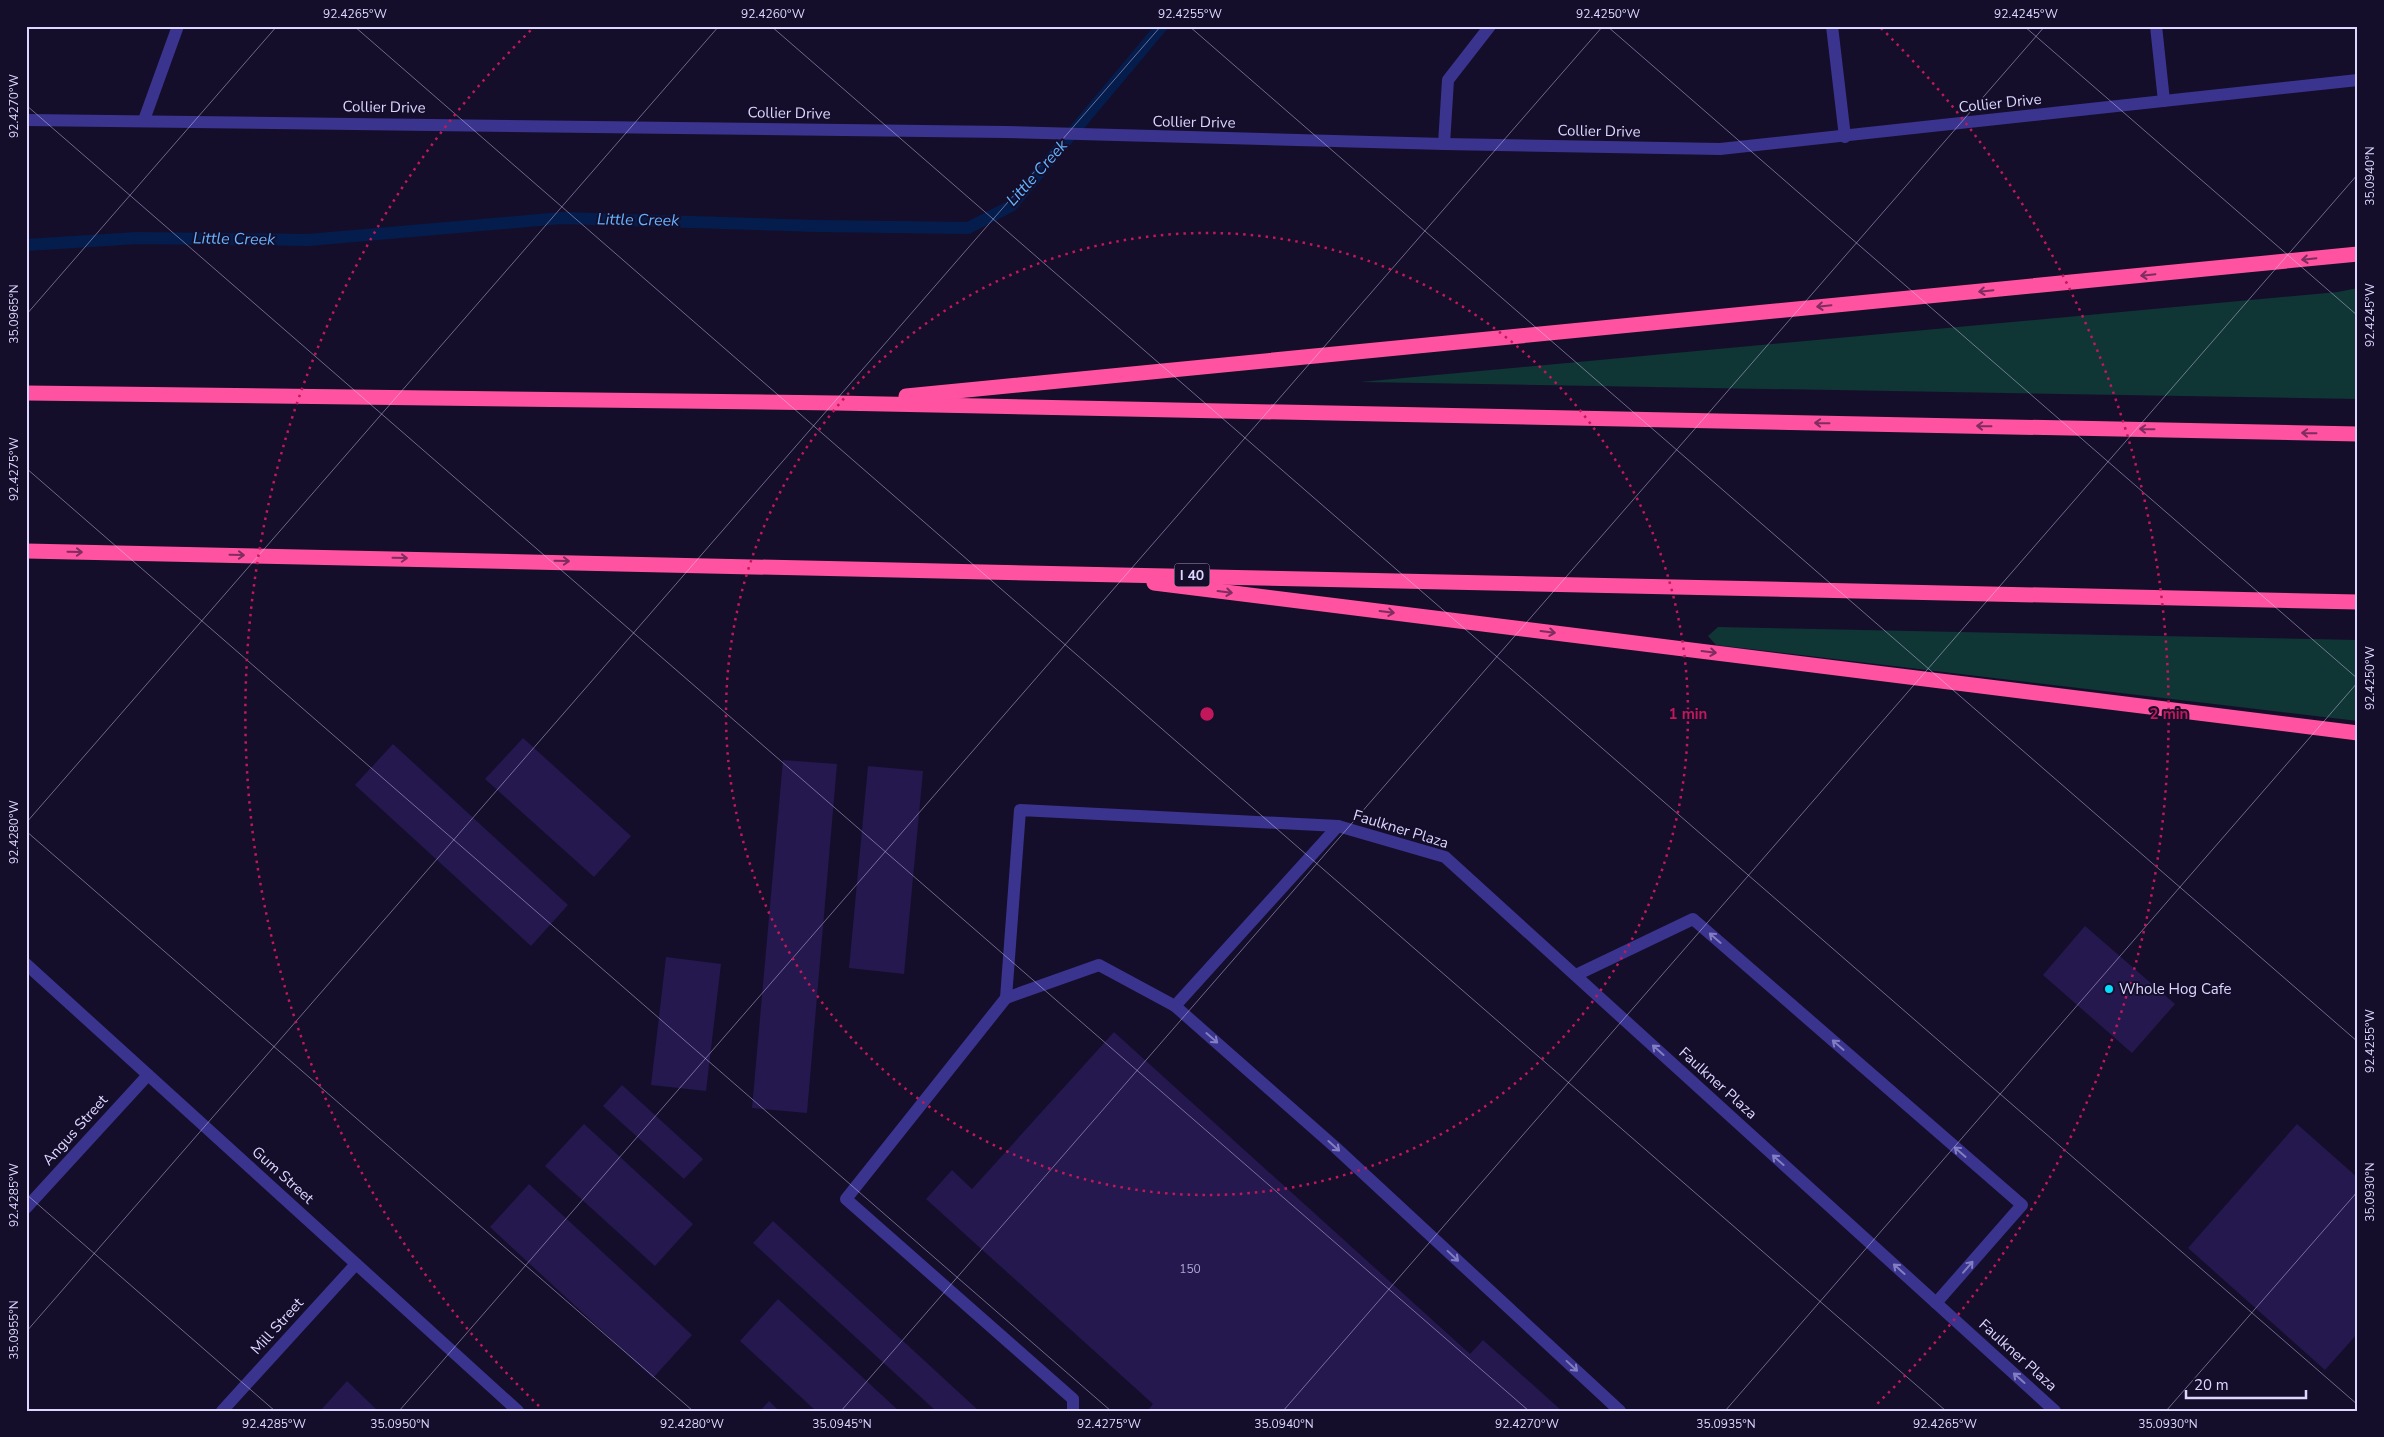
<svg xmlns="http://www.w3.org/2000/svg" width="2384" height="1437" viewBox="0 0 2384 1437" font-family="'Nunito Sans',sans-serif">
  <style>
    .green { fill: #103535 }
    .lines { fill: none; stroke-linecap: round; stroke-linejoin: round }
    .stream { stroke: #051d4d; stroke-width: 12 }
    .building { fill: #24184e }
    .service { stroke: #3a348f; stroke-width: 12 }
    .minor { stroke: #3a348f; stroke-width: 12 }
    .motorway { stroke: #ff52a0; stroke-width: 15 }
    .oneway { stroke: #7e2d60 }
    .oneway2 { stroke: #837dc1 }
    .ticks { fill: none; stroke: #ddd7ff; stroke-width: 1; stroke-opacity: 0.45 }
    .ring { fill: none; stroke: #c2185b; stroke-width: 2.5; stroke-dasharray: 2.5 5 }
    .poi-dot { fill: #03deff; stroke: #140e2b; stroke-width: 2 }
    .labels { text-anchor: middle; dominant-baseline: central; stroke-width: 4; stroke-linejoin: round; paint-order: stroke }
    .number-label { font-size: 12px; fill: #afa7d3 }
    .shield { fill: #140e2b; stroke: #a19bbf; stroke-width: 1 }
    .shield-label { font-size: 14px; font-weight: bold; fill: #ddd7ff }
    .street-label { font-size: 15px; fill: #ddd7ff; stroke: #140e2b }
    .poi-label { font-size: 15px; fill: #ddd7ff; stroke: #140e2b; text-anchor: start }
    .water-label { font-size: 16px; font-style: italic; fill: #65b3ff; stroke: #140e2b }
    .centre { fill: #c2185b; stroke: #140e2b; stroke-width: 2.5 }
    .ring-label { font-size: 15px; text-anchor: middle; font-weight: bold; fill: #c2185b; stroke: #140e2b; stroke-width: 4; stroke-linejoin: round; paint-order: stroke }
    .neatline { fill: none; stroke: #ddd7ff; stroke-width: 2 }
    .ticks-label { font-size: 12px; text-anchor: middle; fill: #ddd7ff }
  </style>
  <rect width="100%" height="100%" fill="#140e2b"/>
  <!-- green -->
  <g class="green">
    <polygon points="2358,288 2358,399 1360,382 2338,292"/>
    <polygon points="1718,627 2358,640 2358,721 1716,645 1708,636"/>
  </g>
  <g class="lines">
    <!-- stream -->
    <polyline class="stream" points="26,245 138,238 308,240 562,218 817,226 968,228 1011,206 1162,26"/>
  </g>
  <!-- building -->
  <g class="building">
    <polygon points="523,738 631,836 594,877 485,779"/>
    <polygon points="393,744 568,905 531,946 355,785"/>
    <polygon points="783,760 837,764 807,1113 752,1108"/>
    <polygon points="868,766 923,771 904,974 849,968"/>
    <polygon points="2085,926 2175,1004 2132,1053 2043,975"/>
    <polygon points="666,957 721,964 706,1091 651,1085"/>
    <polygon points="1114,1032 1470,1354 1483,1340 1562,1411 1147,1411 1153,1404 926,1199 952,1170 972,1189"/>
    <polygon points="622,1085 703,1159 684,1179 603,1106"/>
    <polygon points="584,1124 693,1224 655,1266 545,1166"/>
    <polygon points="2297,1124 2358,1178 2358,1333 2325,1370 2188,1248"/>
    <polygon points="529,1184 692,1335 653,1378 490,1227"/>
    <polygon points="773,1221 979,1411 936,1411 753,1243"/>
    <polygon points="778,1299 899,1411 816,1411 740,1341"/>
    <polygon points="347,1381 378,1411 320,1411"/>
    <polygon points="769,1401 779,1411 760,1411"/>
  </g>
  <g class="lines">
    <!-- service -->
    <g class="service">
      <polyline points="1832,26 1845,137"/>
      <polyline points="2156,26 2164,101"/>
      <polyline points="1444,144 1448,80 1490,26"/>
      <polyline points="1576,975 1693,919 2022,1205 1936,1303"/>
      <polyline points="1006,998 1020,810 1338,826"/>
      <polyline points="1175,1006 1338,826 1445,857 2055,1411"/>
      <polyline points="1073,1411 1073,1399 846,1199 1006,998 1099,965 1175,1006 1335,1147 1620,1411"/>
    </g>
    <!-- minor -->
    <g class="minor">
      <polyline points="26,120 1005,132 1444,144 1720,149 2358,80"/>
      <polyline points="144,120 178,26"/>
      <polyline points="26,964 518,1411"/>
      <polyline points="26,1208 148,1075"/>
      <polyline points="222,1411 356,1264"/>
    </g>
    <!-- motorway -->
    <g class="motorway">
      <polyline points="26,393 836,403 2358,434"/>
      <polyline points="906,396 2358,254"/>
      <polyline points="26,551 2358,602"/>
      <polyline points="1154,583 2358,733"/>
    </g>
  </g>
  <!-- one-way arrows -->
  <defs><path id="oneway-shaft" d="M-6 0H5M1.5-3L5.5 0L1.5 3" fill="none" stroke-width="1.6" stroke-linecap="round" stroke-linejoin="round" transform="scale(1.25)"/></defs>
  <g class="oneway">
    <use href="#oneway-shaft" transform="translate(2309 259) rotate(174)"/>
    <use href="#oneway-shaft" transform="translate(2148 275) rotate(174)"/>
    <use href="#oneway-shaft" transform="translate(1986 291) rotate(174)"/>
    <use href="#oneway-shaft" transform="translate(1824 306) rotate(174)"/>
    <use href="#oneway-shaft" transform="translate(1822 423) rotate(-179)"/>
    <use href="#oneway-shaft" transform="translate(1984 426) rotate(-179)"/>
    <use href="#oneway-shaft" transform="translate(2147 429) rotate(-179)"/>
    <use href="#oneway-shaft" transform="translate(2309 433) rotate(-179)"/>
    <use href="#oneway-shaft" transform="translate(75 552) rotate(1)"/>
    <use href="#oneway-shaft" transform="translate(237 555) rotate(1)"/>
    <use href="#oneway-shaft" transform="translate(400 558) rotate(1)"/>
    <use href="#oneway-shaft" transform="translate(562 561) rotate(1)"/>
    <use href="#oneway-shaft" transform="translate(1225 592) rotate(7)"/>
    <use href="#oneway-shaft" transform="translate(1387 612) rotate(7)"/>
    <use href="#oneway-shaft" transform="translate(1548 632) rotate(7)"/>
    <use href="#oneway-shaft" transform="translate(1709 652) rotate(7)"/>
  </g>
  <g class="oneway2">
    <use href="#oneway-shaft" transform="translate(1715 938) rotate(-139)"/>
    <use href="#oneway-shaft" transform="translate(1212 1038) rotate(41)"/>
    <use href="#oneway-shaft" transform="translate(1838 1045) rotate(-139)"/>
    <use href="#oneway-shaft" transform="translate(1658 1050) rotate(-138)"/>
    <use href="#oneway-shaft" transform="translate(1334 1146) rotate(42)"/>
    <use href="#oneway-shaft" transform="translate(1960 1152) rotate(-139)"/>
    <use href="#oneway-shaft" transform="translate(1778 1160) rotate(-138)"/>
    <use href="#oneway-shaft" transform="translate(1453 1256) rotate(43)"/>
    <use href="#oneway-shaft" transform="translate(1968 1267) rotate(-49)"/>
    <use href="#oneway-shaft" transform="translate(1899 1269) rotate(-138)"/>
    <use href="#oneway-shaft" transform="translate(1572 1366) rotate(43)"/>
    <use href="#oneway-shaft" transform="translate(2019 1378) rotate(-138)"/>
  </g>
  <!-- ticks -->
  <path class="ticks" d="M354,26L1946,1411M771,26L2358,1405M1189,26L2358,1042M1607,26L2358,679M2024,26L2358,316M26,105L1529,1411M26,315L277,26M26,468L1111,1411M26,823L719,26M26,831L693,1411M26,1194L275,1411M26,1332L1161,26M399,1411L1603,26M841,1411L2045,26M1283,1411L2358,174M1725,1411L2358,682M2166,1411L2358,1191"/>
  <!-- distance rings -->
  <g class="ring">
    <circle cx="1207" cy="714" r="481"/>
    <path d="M539 1406A962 962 0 0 1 533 28M1881 28A962 962 0 0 1 1875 1406"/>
  </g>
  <!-- markers -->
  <circle class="poi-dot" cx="2109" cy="989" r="5"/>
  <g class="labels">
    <!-- number labels -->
    <g class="number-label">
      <text x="1190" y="1269">150</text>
    </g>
    <!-- shield labels -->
    <rect class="shield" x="1174.5" y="563.5" width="35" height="23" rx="4"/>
    <g class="shield-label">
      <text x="1192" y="575">I 40</text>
    </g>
    <!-- street labels -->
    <g class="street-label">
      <text transform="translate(2000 103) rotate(-6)">Collier Drive</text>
      <text transform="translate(384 107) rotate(1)">Collier Drive</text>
      <text transform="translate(789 113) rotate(1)">Collier Drive</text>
      <text transform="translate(1194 122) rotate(1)">Collier Drive</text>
      <text transform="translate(1599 131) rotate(1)">Collier Drive</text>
      <text transform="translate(1401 829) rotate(17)">Faulkner Plaza</text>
      <text transform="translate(1718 1083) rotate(42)">Faulkner Plaza</text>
      <text transform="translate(75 1130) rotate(-48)">Angus Street</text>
      <text transform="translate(283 1175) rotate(42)">Gum Street</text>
      <text transform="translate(277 1326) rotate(-48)">Mill Street</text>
      <text transform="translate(2018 1355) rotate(42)">Faulkner Plaza</text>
    </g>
    <!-- poi labels -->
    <g class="poi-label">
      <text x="2119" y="989">Whole Hog Cafe</text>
    </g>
    <!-- water labels -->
    <g class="water-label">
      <text transform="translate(1037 173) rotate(-48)">Little Creek</text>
      <text transform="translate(638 220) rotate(1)">Little Creek</text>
      <text transform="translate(234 239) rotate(1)">Little Creek</text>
    </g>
  </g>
  <circle cx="1207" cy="714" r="8" class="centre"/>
  <g class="ring-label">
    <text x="1688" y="719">1 min</text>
    <text x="2169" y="719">2 min</text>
  </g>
  <!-- border -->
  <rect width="2384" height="1437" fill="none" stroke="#140e2b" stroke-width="55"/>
  <!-- scale -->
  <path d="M2186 1390v8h120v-8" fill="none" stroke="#ddd7ff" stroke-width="2.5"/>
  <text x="2194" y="1390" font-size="15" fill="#ddd7ff" stroke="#140e2b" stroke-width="4" paint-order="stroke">20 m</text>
  <rect x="28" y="28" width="2328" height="1382" class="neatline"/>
  <g class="ticks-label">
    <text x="355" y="18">92.4265°W</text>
    <text x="773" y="18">92.4260°W</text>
    <text x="1190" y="18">92.4255°W</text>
    <text x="1608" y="18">92.4250°W</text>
    <text x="2026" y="18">92.4245°W</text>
    <text transform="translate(14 106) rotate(-90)" y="4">92.4270°W</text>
    <text transform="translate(2370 176) rotate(-90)" y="4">35.0940°N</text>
    <text transform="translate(14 314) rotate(-90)" y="4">35.0965°N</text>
    <text transform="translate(2370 315) rotate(-90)" y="4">92.4245°W</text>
    <text transform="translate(14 469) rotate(-90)" y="4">92.4275°W</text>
    <text transform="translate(2370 678) rotate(-90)" y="4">92.4250°W</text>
    <text transform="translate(14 832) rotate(-90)" y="4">92.4280°W</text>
    <text transform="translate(2370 1041) rotate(-90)" y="4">92.4255°W</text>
    <text transform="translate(2370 1192) rotate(-90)" y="4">35.0930°N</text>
    <text transform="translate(14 1195) rotate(-90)" y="4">92.4285°W</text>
    <text transform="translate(14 1330) rotate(-90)" y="4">35.0955°N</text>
    <text x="274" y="1428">92.4285°W</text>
    <text x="400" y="1428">35.0950°N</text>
    <text x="692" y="1428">92.4280°W</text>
    <text x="842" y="1428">35.0945°N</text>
    <text x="1109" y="1428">92.4275°W</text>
    <text x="1284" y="1428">35.0940°N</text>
    <text x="1527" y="1428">92.4270°W</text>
    <text x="1726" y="1428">35.0935°N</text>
    <text x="1945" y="1428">92.4265°W</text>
    <text x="2168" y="1428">35.0930°N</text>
  </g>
</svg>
